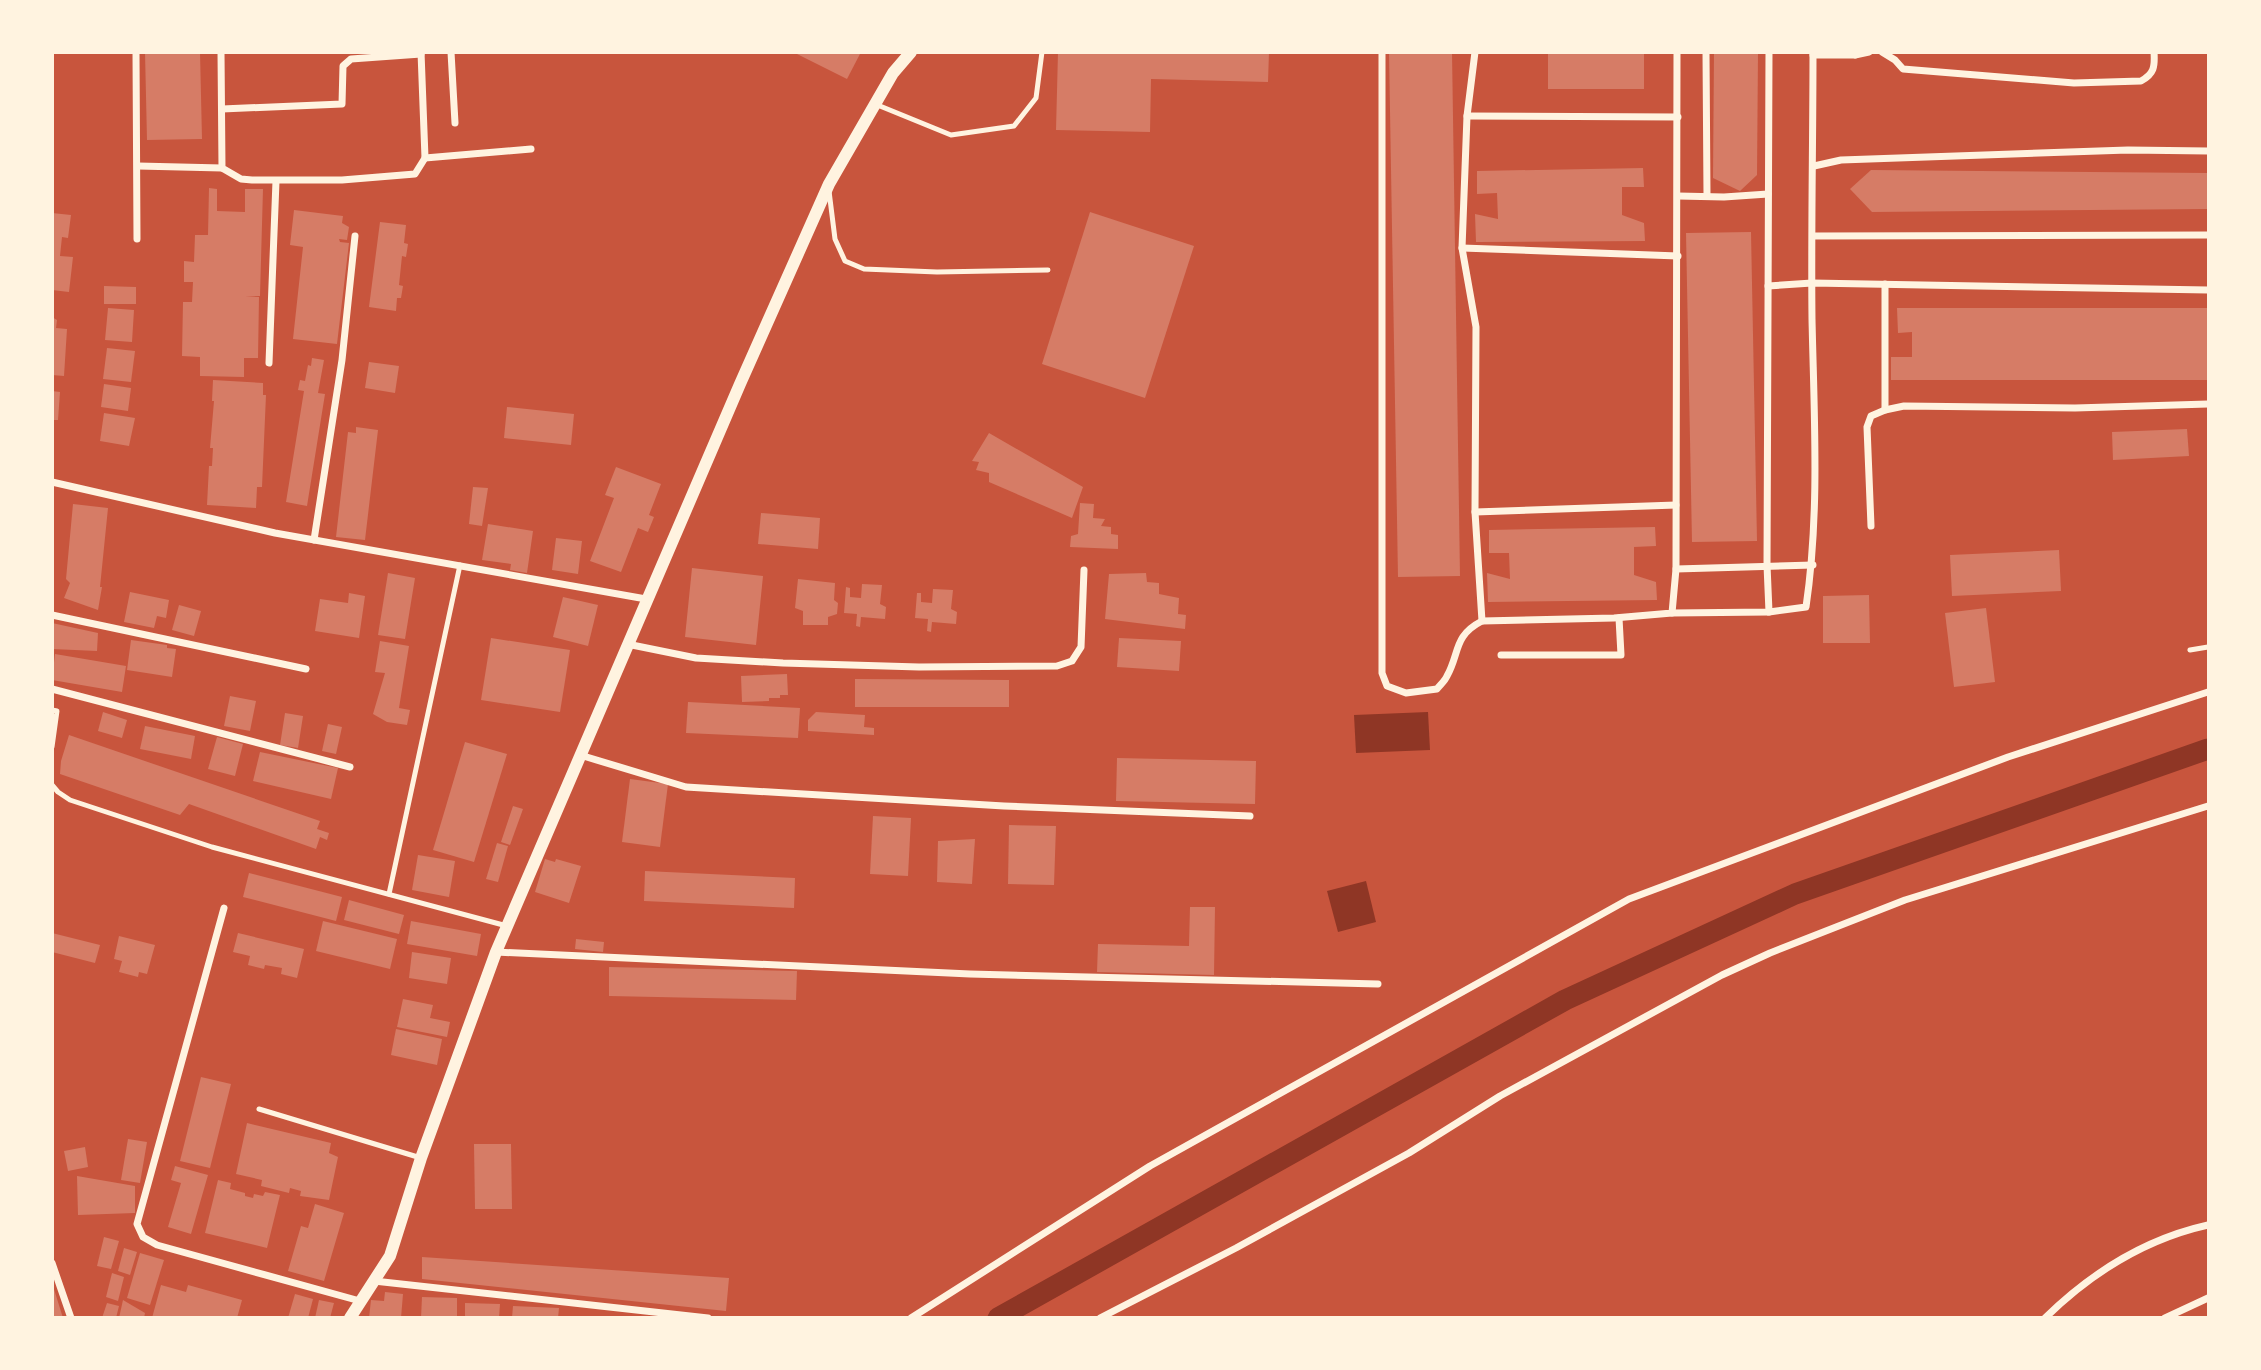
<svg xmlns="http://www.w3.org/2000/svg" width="2261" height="1370" viewBox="0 0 2261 1370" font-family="Merriweather,serif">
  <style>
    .water { fill: #8f3625 }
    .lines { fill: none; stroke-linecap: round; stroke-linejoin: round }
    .canal { stroke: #8f3625; stroke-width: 21 }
    .building { fill: #d67c66 }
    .service { stroke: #fff3e0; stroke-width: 5 }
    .minor { stroke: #fff3e0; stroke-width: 7 }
    .tertiary { stroke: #fff3e0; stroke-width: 12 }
  </style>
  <rect width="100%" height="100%" fill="#c8553d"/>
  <!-- water -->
  <g class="water">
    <polygon points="1428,712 1430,750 1356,753 1354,715"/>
    <polygon points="1366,881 1376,922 1338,932 1327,891"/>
  </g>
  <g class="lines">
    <!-- canal -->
    <polyline class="canal" points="998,1318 1565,1000 1795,894 2208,749"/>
  </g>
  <!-- building -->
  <g class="building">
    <polygon points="145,52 200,52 202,139 147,140"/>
    <polygon points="793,52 861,52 847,79"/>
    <polygon points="1058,52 1269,52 1268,82 1151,79 1150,132 1056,130"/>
    <polygon points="1389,52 1452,52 1460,576 1398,577"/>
    <rect x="1548" y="52" width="96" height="37"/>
    <polygon points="1714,52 1758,52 1757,175 1740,191 1713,178"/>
    <polygon points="1643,168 1644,187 1622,187 1622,215 1644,223 1645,241 1476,242 1475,214 1498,219 1497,193 1477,194 1477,171"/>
    <polygon points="1871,170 2208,173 2208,209 1872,212 1850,189"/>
    <polygon points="209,188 217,189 217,211 245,212 245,189 263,189 260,296 245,296 259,297 258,358 244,358 244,377 200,376 200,357 182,356 183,302 192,302 193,282 184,282 184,261 194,262 195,235 208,235"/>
    <polygon points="294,210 343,216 342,223 349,227 347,240 339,239 340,242 349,243 337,344 293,339 303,247 290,245"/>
    <polygon points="1090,212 1194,246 1145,398 1042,364"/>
    <polygon points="52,213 71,215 68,238 62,237 60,256 73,257 69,292 52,290"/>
    <polygon points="380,222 406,225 404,243 408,244 406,257 402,256 399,285 403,286 401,298 397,298 396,311 369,307"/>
    <polygon points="1751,232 1757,541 1692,542 1686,233"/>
    <polygon points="104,286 136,287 136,304 104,304"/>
    <polygon points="108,308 134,310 132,342 105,340"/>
    <polygon points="1897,308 2208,308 2208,380 1891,380 1891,357 1912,357 1912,332 1898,333"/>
    <polygon points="52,317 57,320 56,328 67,329 64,376 52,375"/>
    <polygon points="107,348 135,351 131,382 103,379"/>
    <polygon points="312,358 324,360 318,393 325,394 307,506 286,502 304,391 298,390 300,380 305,381 308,365 311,366"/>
    <polygon points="369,362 399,366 395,393 365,388"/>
    <polygon points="213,380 263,383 263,395 266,395 262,487 257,487 256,508 207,505 209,466 212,466 213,448 210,448 214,401 212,401"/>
    <polygon points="104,384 131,388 128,411 101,407"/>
    <polygon points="52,391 60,392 58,420 52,420"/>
    <polygon points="507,407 574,414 571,445 504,438"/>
    <polygon points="104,413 135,418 129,446 100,441"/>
    <polygon points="356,427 378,430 365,540 336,537 348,432 356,433"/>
    <polygon points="2187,429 2189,456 2113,460 2112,432"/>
    <polygon points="989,433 1083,487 1072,518 989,482 989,473 976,470 979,462 972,461"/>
    <polygon points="616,467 661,484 649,515 654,517 648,532 638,528 621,572 590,561 614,498 605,495"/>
    <polygon points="473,487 488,488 482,526 469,524"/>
    <polygon points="1080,503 1094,504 1093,518 1105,519 1101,526 1111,527 1111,534 1118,535 1118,549 1070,547 1071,536 1078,534"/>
    <polygon points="73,504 108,508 100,587 102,587 98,610 64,598 70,583 66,579"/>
    <polygon points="761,513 820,518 818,549 758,544"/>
    <polygon points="488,524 533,531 527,573 510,570 511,564 482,560"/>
    <polygon points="1655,527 1656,546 1634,547 1634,575 1656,582 1657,600 1488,602 1487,573 1510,579 1509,553 1489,553 1489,530"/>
    <polygon points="556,538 582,541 578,574 552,570"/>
    <polygon points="2059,550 2061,591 1952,596 1950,555"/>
    <polygon points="692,568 763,576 756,645 685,637"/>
    <polygon points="388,573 415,578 405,639 378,635"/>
    <polygon points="1146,573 1147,582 1159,583 1159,594 1179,598 1178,614 1186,615 1185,629 1105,619 1109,574"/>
    <polygon points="798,579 835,583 834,600 838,603 837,614 828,617 828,625 803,625 803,611 795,608"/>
    <polygon points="862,584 882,585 880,604 886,607 885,619 861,617 860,627 856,626 857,614 844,613 846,587 850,588 850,597 861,598"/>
    <polygon points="933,589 953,590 951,609 957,612 956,624 932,622 931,632 927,631 928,619 915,618 917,593 921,593 921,602 932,603"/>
    <polygon points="130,592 169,600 166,618 157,616 154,628 124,622"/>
    <polygon points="349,593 365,596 359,638 315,631 320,599 348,603"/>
    <polygon points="1869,595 1870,643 1823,643 1823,596"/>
    <polygon points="563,597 598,605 588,646 553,637"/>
    <polygon points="179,605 201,611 194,636 172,630"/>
    <polygon points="1986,608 1995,682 1954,687 1945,613"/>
    <polygon points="52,623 98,633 97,651 52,649"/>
    <polygon points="491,638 570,650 560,712 481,700"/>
    <polygon points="1119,638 1181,641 1179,671 1117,667"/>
    <polygon points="131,640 167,645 167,648 176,649 172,677 127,670"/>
    <polygon points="380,641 409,646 399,708 410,710 407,725 387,722 373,714 385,673 375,672"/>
    <polygon points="55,654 126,666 122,692 52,680"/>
    <polygon points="787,674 788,695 780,695 780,698 769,698 769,701 742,702 741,676"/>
    <polygon points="855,679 1009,680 1009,707 855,707"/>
    <polygon points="230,696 256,701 250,731 224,726"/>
    <polygon points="688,702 800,708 798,738 686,733"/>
    <polygon points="103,712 127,720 122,738 98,731"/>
    <polygon points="816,712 865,715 864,727 874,728 874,735 808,731 808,720"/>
    <polygon points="285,713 303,716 298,748 280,745"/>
    <polygon points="328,724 342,727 336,754 322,751"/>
    <polygon points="145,726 195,736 191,759 140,749"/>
    <polygon points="69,735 320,821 317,829 329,833 327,840 320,837 316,849 189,804 180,815 60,774 61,761"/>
    <polygon points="217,737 243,744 235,776 208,769"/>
    <polygon points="465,742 507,754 474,862 433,850"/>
    <polygon points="260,752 338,768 331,799 253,781"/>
    <polygon points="1117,758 1256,761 1255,804 1116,801"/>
    <polygon points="630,779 668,784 660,847 622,842"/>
    <polygon points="513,806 523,809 510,845 501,842"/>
    <polygon points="873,816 911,818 908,876 870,874"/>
    <polygon points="1009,825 1056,826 1054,885 1008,884"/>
    <polygon points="975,839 972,884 937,882 938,841"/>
    <polygon points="497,843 508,846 498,882 486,879"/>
    <polygon points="418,855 455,861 449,897 412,890"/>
    <polygon points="545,859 555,862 556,859 581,866 569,903 535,892"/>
    <polygon points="645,871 795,878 794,908 644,901"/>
    <polygon points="249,873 342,897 336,921 243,897"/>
    <polygon points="349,900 404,915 399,934 344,920"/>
    <polygon points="1190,907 1215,907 1214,975 1097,972 1098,944 1189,946"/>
    <polygon points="323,921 397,939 390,969 316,951"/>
    <polygon points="411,921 481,934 477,956 407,944"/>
    <polygon points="52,933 100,945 95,963 52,952"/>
    <polygon points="238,933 304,949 297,978 281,974 282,968 265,965 264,969 248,965 250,956 233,952"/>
    <polygon points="119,936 155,945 147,974 139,972 138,977 119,972 122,961 114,959"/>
    <polygon points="576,939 604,942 603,952 575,949"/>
    <polygon points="412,952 451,958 447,984 409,978"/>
    <polygon points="609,967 797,971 796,1000 609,996"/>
    <polygon points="403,999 433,1005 430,1018 450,1022 447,1037 397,1027"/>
    <polygon points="396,1029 442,1039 437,1065 391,1055"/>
    <polygon points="201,1077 231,1084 210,1168 180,1161"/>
    <polygon points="247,1123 331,1143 329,1153 338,1157 329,1200 300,1196 301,1191 290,1188 289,1193 261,1186 262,1180 236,1174"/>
    <polygon points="128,1139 147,1142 140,1183 121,1180"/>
    <polygon points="474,1144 511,1144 512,1209 475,1209"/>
    <polygon points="85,1147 88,1167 68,1171 64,1151"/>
    <polygon points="175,1166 208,1175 191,1234 168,1227 181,1183 171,1180"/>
    <polygon points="77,1176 135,1186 135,1213 78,1215"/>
    <polygon points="218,1180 231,1183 230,1189 245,1193 245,1196 253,1198 254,1194 263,1196 265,1192 280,1195 267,1248 205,1233"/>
    <polygon points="315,1204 344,1213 324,1281 288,1271 301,1226 308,1228"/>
    <polygon points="104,1237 119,1241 111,1269 97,1266"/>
    <polygon points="124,1248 137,1252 130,1275 118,1271"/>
    <polygon points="140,1253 164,1260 150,1305 127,1298"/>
    <polygon points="422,1257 729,1278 726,1311 422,1279"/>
    <polygon points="112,1273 124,1277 118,1301 106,1297"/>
    <polygon points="161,1285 186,1292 188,1285 242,1300 237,1318 152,1318"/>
    <polygon points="53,1286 63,1318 52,1318"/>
    <polygon points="385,1292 403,1294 401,1318 369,1318 371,1300 384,1301"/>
    <polygon points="295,1294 313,1299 308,1318 288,1318"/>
    <polygon points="422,1297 457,1298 457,1318 421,1318"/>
    <polygon points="123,1300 145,1313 144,1318 119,1318"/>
    <polygon points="319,1300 334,1303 330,1318 315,1318"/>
    <polygon points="107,1303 119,1306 116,1318 102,1318"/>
    <polygon points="465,1303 500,1304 499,1318 465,1318"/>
    <polygon points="513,1306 559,1308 558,1318 512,1318"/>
  </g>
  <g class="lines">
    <!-- service -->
    <g class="service">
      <polyline points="875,104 951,135 1014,126 1036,98 1042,52"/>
      <polyline points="829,191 835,239 845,261 864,269 937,272 1048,270"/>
      <polyline points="2190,650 2208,647"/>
      <polyline points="52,710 57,711 52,747"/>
      <polyline points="52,785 58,792 70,800 212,847 507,926"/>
      <polyline points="389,894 460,565"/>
      <polyline points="259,1109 421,1158"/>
    </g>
    <!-- minor -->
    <g class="minor">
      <polyline points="136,52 137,239"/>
      <polyline points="221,52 222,168 241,179 252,180 342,180 415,174 425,158 421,52"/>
      <polyline points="451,52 455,123"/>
      <path d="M1382,52V673L1387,686L1406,693L1437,689C1440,685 1445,681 1447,676C1460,653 1453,636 1482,621L1614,618L1672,613L1676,569L1677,52"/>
      <polyline points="1475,52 1467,116 1462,248 1476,327 1475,512 1482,621"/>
      <polyline points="1706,52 1707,196"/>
      <polyline points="1854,52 1855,55 1869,52"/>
      <path d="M1882,52L1895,60L1903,69L2074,83L2141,81C2154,74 2155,67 2154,52"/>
      <polyline points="1813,55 1855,55"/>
      <polyline points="222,109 342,104 343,66 351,59 421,54"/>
      <polyline points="1467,116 1678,117"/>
      <polyline points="425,158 531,149"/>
      <polyline points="138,166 222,168"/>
      <polyline points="1814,166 1841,160 2128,150 2208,151"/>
      <polyline points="1678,196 1724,197 1768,194"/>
      <polyline points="1813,236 2208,235"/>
      <polyline points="1462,248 1678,256"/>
      <polyline points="1768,286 1812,283 2208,290"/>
      <polyline points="269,363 276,181"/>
      <polyline points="1885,410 1885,284"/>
      <polyline points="52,482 275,533 646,599"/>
      <polyline points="1475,512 1676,505"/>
      <polyline points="1871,526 1867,427 1871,416 1885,410 1904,406 2075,408 2208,404"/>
      <polyline points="314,540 342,360 355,236"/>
      <polyline points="1676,569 1813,565"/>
      <polyline points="1769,612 1767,565 1769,52"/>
      <path d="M1672,613L1769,612L1806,607C1820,512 1814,415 1812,319C1811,230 1813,141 1813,52"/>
      <polyline points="52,615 306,669"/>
      <polyline points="627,644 696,658 783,663 919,667 1057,666 1072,661 1081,647 1084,570"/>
      <polyline points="1501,655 1621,655 1619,618"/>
      <polyline points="52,689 350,767"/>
      <polyline points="580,755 686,787 1004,806 1250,816"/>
      <polyline points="224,908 137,1224 143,1237 157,1245 360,1301"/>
      <polyline points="496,952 970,974 1378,984"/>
      <polyline points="52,1263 71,1318"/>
      <polyline points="374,1281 708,1318"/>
      <polyline points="911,1318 1150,1166 1629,899 2008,757 2208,692"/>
      <polyline points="1100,1318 1236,1248 1409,1153 1500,1096 1722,975 1770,953 1905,900 2208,806"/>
      <path d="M2045,1318C2091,1273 2145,1239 2208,1225"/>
      <polyline points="2165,1318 2208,1298"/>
    </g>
    <!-- tertiary -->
    <polyline class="tertiary" points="350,1318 390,1256 421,1158 496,952 740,384 829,184 893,73 911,52"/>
  </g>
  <!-- border -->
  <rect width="2261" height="1370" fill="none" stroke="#fff3e0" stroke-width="108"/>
</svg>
